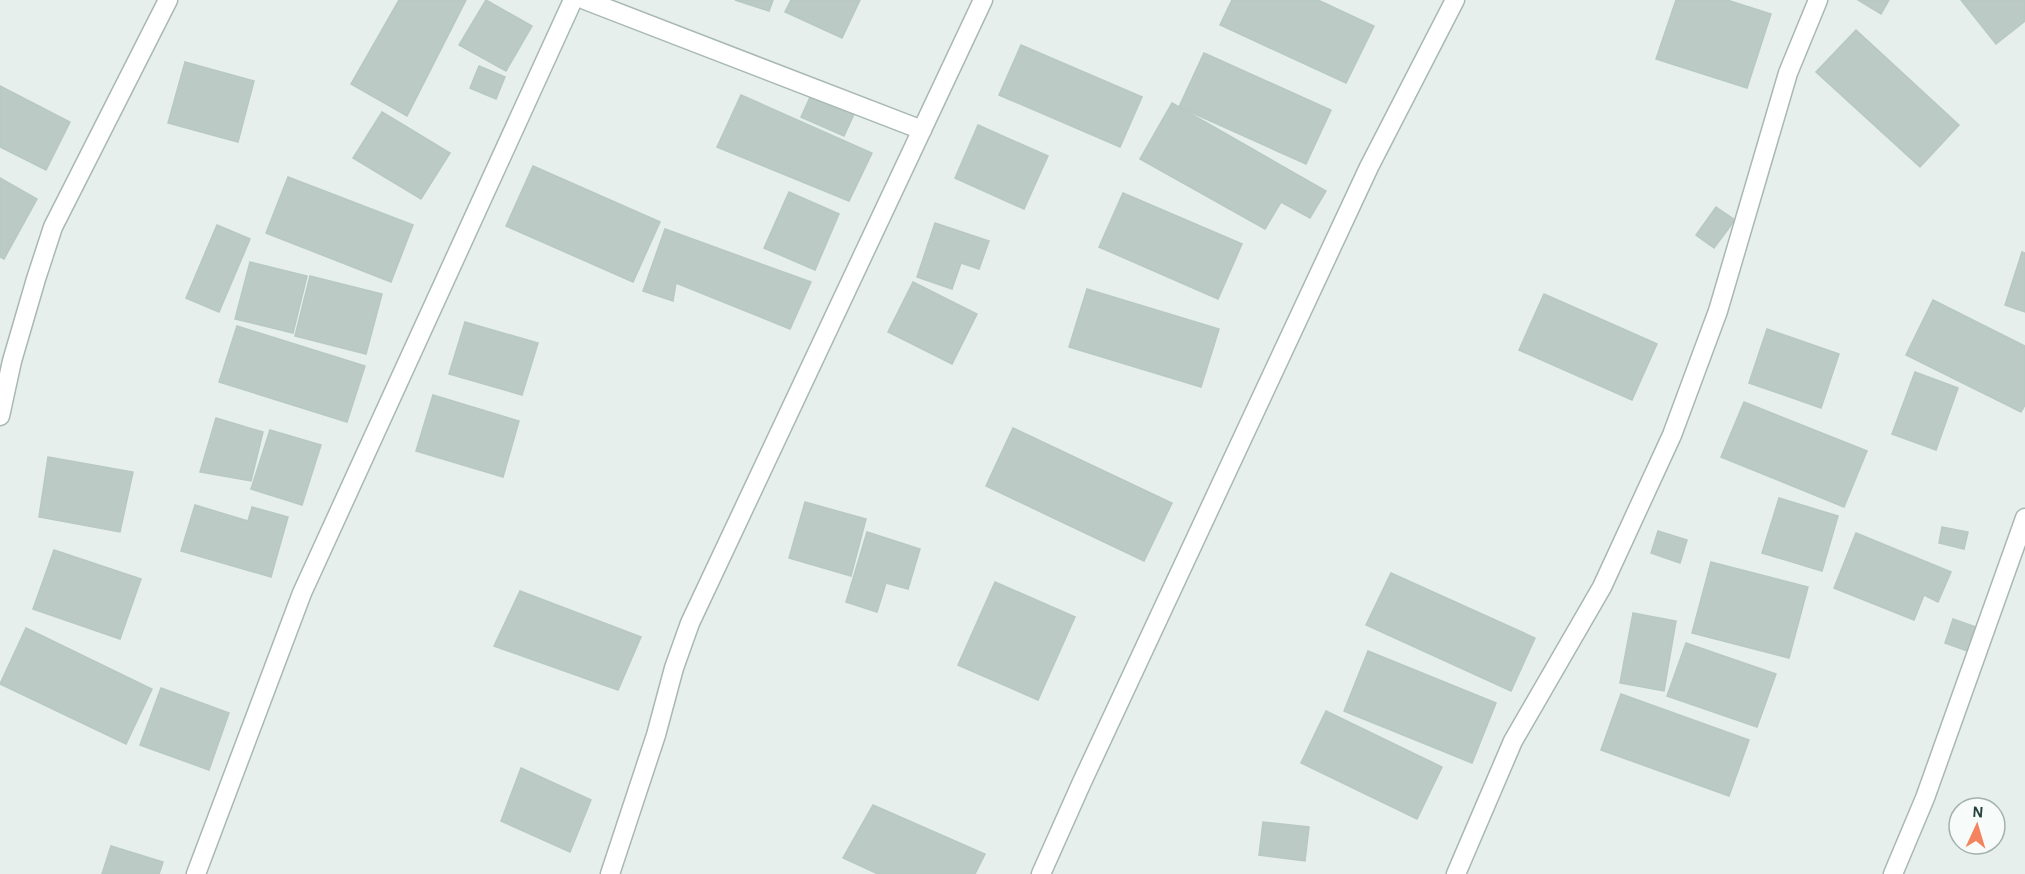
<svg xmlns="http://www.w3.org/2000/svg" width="2025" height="874" viewBox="0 0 2025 874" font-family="'Alegreya Sans',sans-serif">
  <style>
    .building { fill: #bbcac4; stroke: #b8c9c2; stroke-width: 1.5 }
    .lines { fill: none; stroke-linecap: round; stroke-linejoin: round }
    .minor-casing { stroke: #a8b8b2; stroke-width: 21 }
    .minor { stroke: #fff; stroke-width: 18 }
  </style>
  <rect width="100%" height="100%" fill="#e6efeb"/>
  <!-- building -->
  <g class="building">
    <polygon points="399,0 466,0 407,116 351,84"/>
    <polygon points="486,0 532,26 506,71 459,45"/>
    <polygon points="735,0 773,0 769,11"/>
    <polygon points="791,0 860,0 842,38 785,12"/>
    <polygon points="1232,0 1318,0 1374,26 1346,83 1220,25"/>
    <polygon points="1676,0 1727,0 1771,14 1747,88 1656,59"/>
    <polygon points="1858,0 1889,0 1881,14"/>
    <polygon points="1961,0 2025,0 2025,21 1996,44"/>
    <polygon points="1856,30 1959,125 1920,167 1816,72"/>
    <polygon points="1021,45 1142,97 1120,147 999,95"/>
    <polygon points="1204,53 1331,110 1306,164 1179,107"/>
    <polygon points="185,62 254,81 238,142 168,123"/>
    <polygon points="479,66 505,77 496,99 470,88"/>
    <polygon points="0,86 70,122 46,170 0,147"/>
    <polygon points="812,93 855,112 844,136 801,117"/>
    <polygon points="741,95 872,153 849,201 717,147"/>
    <polygon points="1172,103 1326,191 1310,218 1281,202 1265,229 1140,159"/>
    <polygon points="382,112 450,153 421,199 353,158"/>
    <polygon points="978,125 1048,156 1024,209 955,178"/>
    <polygon points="533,166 660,222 633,282 506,226"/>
    <polygon points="288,177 413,225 391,282 266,233"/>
    <polygon points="0,178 37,199 4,259 0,257"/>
    <polygon points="789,192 839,214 815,270 764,248"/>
    <polygon points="1123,193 1242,244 1218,299 1099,247"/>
    <polygon points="1716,207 1735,220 1714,248 1696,235"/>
    <polygon points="935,223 989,241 979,269 961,263 952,289 917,277"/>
    <polygon points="217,225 250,239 219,312 186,298"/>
    <polygon points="665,229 811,282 790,329 676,283 673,301 643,291"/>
    <polygon points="2022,252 2025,253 2025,312 2005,305"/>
    <polygon points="250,262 307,276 293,333 235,319"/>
    <polygon points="310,276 382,294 366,354 295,336"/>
    <polygon points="913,282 977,314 952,364 888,332"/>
    <polygon points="1087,289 1219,329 1201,387 1069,347"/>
    <polygon points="1544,294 1657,344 1632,400 1519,350"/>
    <polygon points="1933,300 2025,346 2025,405 2021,412 1906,355"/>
    <polygon points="465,322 538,343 522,395 449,374"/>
    <polygon points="237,326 365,366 347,422 219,382"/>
    <polygon points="1767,329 1839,354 1821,408 1749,383"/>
    <polygon points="1915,372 1958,388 1936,450 1892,434"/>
    <polygon points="433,395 519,421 503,477 416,451"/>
    <polygon points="1744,402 1867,451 1844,507 1721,457"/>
    <polygon points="216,418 263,432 251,481 200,472"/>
    <polygon points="1013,428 1172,503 1144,561 986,486"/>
    <polygon points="270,430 321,445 302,505 251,489"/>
    <polygon points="48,457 133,472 120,532 39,517"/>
    <polygon points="1779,498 1838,516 1822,571 1762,553"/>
    <polygon points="805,502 866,519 851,576 789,558"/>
    <polygon points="195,505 248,521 252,507 288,517 271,577 181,551"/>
    <polygon points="1942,527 1968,532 1964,549 1939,543"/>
    <polygon points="1658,531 1687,540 1680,563 1651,553"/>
    <polygon points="867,532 920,549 908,589 886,583 877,612 846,602"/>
    <polygon points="1856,533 1951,572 1938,602 1924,595 1914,620 1834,588"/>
    <polygon points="54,550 141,579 120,639 33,609"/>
    <polygon points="1711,562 1808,587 1789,658 1692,633"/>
    <polygon points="1391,573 1535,638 1511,691 1366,625"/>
    <polygon points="995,582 1075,617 1038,700 958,665"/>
    <polygon points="520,591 641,637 618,690 494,646"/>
    <polygon points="1633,613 1676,621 1664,691 1620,683"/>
    <polygon points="1953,619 1984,630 1976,654 1945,643"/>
    <polygon points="26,628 152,689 126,744 0,684"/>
    <polygon points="1686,643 1776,674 1757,727 1667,696"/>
    <polygon points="1368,651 1496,703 1472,763 1344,711"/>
    <polygon points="161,688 229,713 209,770 140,745"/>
    <polygon points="1621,694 1749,740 1729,796 1601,750"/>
    <polygon points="1326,711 1442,767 1417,819 1301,763"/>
    <polygon points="521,768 591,800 570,852 501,821"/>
    <polygon points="873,805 985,854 975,874 878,874 843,858"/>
    <polygon points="1263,822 1309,827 1305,861 1259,855"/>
    <polygon points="111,846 163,862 159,874 102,874"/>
  </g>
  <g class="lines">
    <defs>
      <g id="minor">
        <polyline points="585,0 922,130"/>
        <polyline points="0,416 12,361 36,279 53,227 168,0"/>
        <polyline points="196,874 302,593 573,0"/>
        <polyline points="610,874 656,735 674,668 690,623 983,0"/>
        <polyline points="1041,874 1082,782 1369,167 1455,0"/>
        <polyline points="1456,874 1513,741 1602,587 1672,435 1718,311 1788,73 1818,0"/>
        <polyline points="1893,874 1925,798 2025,518"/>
      </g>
    </defs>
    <!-- minor casing -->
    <use href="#minor" class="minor-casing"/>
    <!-- minor -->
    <use href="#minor" class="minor"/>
  </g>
  <!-- north arrow -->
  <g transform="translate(1977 826) rotate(4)"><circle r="28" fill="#f7fbf9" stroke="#a3b1ad" stroke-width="1.5"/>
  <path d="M0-4.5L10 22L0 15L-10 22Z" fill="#f4845f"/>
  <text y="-9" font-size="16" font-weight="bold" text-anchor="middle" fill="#24423a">N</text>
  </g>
</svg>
